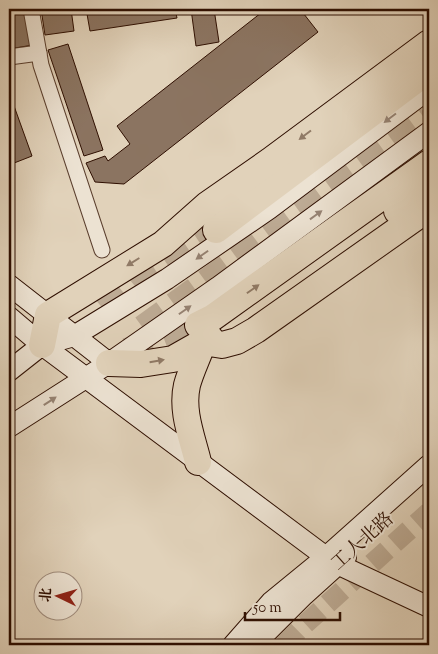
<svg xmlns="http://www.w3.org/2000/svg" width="438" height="654" viewBox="0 0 438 654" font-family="'Sorts Mill Goudy','Noto Serif SC',serif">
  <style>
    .building { fill: #8b7461; stroke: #2e0e00 }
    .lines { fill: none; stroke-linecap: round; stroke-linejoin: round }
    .secondary-tunnel { stroke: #bdab95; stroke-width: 20; stroke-dasharray: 20 10; stroke-linecap: butt }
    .highway-tunnel { stroke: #bdab95; stroke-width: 26; stroke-dasharray: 26 13; stroke-linecap: butt }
    .street-casing { stroke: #5b3f2e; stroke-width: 17 }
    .secondary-casing { stroke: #2e0e00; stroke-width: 22 }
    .highway-casing { stroke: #2e0e00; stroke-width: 28 }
    .street { stroke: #ece2d2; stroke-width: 15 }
    .secondary { stroke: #ece2d2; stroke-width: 20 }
    .highway { stroke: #e1d2ba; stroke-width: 26 }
    .oneway { fill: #968374 }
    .oneway2 { fill: #907a66 }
    .labels { text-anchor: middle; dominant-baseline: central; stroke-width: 4; stroke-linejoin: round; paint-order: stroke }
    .street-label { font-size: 19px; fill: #2e0e00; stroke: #ece2d2 }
  </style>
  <rect width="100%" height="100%" fill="#e1d2ba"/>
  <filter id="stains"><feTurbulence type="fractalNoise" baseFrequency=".004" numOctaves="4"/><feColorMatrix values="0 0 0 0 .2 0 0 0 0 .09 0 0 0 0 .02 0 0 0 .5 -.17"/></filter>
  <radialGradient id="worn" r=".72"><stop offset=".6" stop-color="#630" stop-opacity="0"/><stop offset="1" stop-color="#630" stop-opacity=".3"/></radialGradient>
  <!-- building -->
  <g class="building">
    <polygon points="9,9 26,9 33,45 9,49"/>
    <polygon points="41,9 71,9 74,31 45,35"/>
    <polygon points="120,9 175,9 177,18 90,31 87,14"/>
    <polygon points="191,9 214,9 219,42 196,46"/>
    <polygon points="266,9 300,9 318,32 124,184 95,182 86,163 105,156 108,161 130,144 117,126"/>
    <polygon points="68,44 103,150 84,156 48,50"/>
    <polygon points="9,92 32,156 9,165"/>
  </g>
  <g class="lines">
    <!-- secondary-tunnel -->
    <polyline class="secondary-tunnel" points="284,645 303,626 429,512"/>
    <!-- highway-tunnel -->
    <g class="highway-tunnel">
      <polyline points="105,311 145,277 216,230"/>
      <polyline points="143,328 429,119"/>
      <polyline points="127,351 198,325"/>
    </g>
    <defs>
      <g id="street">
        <polyline points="31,9 41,65 102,250"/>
        <polyline points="9,57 39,53"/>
      </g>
      <g id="secondary">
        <polyline points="9,285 109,363"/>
        <polyline points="9,317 42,345 326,557 335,563 429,607"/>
        <polyline points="9,371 42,345 74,336 167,279 269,209 429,89"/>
        <polyline points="9,427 109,363 218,287 429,132"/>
        <polyline points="233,645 271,602 326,557 429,465"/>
        <polyline points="254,645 304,595 346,557"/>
      </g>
      <g id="highway">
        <polyline points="397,211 429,188"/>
        <polyline points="216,230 429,70"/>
        <polyline points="198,325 212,318 429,163"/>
        <polyline points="42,345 48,315 163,244 207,205 270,161 429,43"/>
        <polyline points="109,363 141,364 173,359 210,338"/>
        <path d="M198,462C192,437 181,411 187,385C191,370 198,357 203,342L222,345L237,341L256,330L429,208"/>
      </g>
    </defs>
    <!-- street casing -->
    <use href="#street" class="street-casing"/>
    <!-- secondary casing -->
    <use href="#secondary" class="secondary-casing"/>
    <!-- highway casing -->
    <use href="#highway" class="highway-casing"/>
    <!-- street -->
    <use href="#street" class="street"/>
    <!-- secondary -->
    <use href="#secondary" class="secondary"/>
    <!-- highway -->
    <use href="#highway" class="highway"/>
  </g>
  <!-- one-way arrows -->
  <defs><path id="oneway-solid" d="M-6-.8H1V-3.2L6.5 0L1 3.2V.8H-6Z" transform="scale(1.25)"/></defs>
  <g class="oneway">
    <use href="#oneway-solid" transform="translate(390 118) rotate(143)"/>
    <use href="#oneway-solid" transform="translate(316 215) rotate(-36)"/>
    <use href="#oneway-solid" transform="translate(202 255) rotate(145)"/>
    <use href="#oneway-solid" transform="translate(185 310) rotate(-35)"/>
    <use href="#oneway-solid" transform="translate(50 401) rotate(-33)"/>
  </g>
  <g class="oneway2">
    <use href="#oneway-solid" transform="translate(305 135) rotate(143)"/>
    <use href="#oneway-solid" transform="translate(133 262) rotate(148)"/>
    <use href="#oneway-solid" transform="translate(253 289) rotate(-35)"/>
    <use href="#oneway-solid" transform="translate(157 361) rotate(-10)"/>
  </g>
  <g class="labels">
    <!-- street labels -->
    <g class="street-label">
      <text transform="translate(363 542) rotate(-42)">工人北路</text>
    </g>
  </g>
  <!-- margin -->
  <rect width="438" height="654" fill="none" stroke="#e1d2ba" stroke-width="30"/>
  <rect x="10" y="10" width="418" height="634" fill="none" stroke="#2e0e00" stroke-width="2.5"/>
  <rect x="15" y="15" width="408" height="624" fill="none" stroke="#2e0e00"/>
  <!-- north arrow -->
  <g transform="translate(58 596) rotate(275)"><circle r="24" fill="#ece2d2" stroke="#a08d7e"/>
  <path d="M0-4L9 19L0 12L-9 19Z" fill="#8f2418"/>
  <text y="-8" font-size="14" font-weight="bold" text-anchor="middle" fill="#2e0e00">北</text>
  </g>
  <!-- scale -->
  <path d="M245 612v8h95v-8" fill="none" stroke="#2e0e00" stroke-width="2.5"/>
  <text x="253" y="612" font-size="15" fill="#2e0e00" stroke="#ece2d2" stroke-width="4" paint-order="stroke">50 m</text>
  <rect width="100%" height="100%" filter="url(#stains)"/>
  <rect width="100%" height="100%" fill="url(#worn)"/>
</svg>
